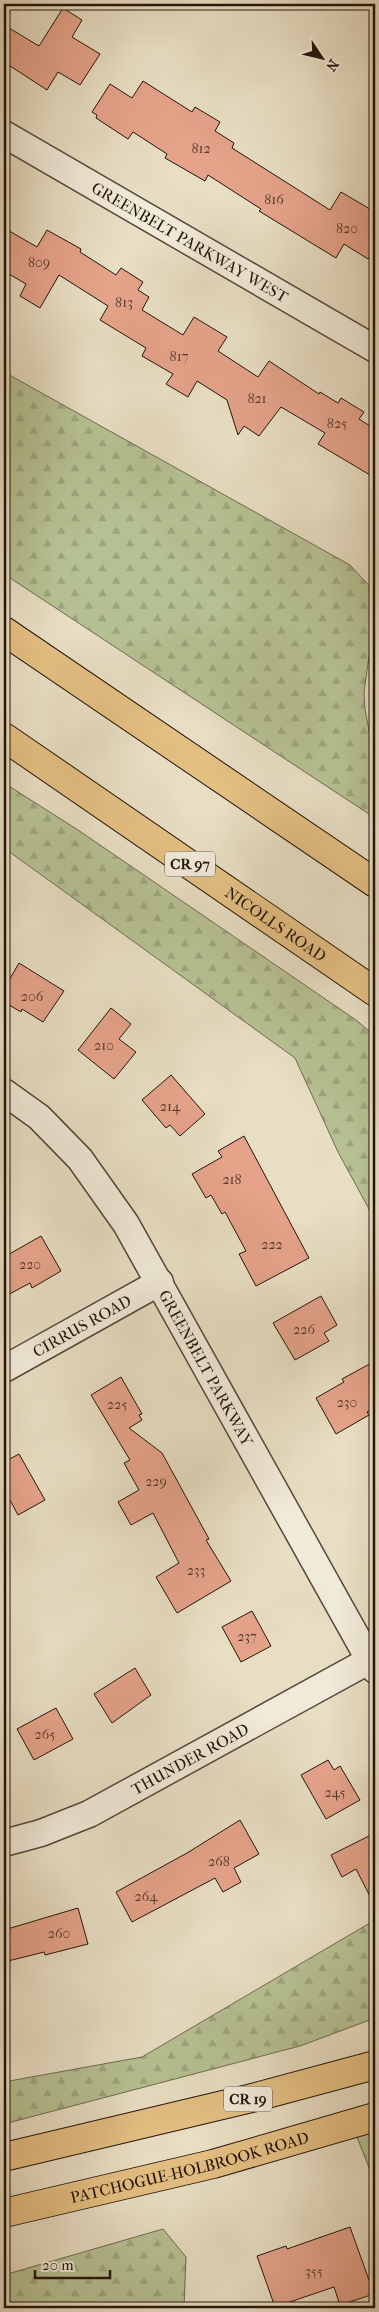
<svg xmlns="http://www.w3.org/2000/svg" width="379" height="2312" viewBox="0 0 379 2312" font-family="'IM FELL French Canon',serif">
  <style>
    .forest { fill: url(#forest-firs); stroke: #6d6a50 }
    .park { fill: url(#park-tufts); stroke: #6d6a50 }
    .building { fill: #e5a38a; stroke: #24140c }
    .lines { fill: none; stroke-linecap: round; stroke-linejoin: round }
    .street-casing { stroke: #55463a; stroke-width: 29 }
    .primary-casing { stroke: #24140c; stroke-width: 30 }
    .highway-casing { stroke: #24140c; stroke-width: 30 }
    .street { stroke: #f0ead8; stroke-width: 26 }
    .primary { stroke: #e4bf82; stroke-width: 28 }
    .highway { stroke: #e4bf82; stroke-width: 28 }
    .labels { text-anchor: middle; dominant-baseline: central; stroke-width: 4; stroke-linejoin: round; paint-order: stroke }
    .number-label { font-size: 14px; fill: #54382c }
    .shield { fill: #f0ead8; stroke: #615449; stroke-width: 1 }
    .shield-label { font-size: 15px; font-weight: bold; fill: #24140c }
    .street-label { font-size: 16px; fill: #24140c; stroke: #f0ead8 }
  </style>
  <defs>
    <pattern id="forest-firs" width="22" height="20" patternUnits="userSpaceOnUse" patternTransform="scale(1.25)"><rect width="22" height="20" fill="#b6c193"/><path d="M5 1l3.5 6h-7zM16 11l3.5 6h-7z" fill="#9ca57e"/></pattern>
    <pattern id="park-tufts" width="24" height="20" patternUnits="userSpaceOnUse" patternTransform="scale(1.25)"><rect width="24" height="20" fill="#b6c193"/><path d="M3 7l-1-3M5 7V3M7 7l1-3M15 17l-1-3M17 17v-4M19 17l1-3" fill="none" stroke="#9ca57e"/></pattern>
  </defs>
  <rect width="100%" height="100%" fill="#e8dec3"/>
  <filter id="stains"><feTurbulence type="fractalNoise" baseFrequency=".004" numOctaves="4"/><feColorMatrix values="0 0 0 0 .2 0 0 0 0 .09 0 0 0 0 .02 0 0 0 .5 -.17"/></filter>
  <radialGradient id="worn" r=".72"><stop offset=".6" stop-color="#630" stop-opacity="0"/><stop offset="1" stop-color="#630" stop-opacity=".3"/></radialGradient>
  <!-- forest -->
  <g class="forest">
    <polygon points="4,372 350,565 375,592 375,613 364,692 365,709 375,763 375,818 4,574"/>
    <polygon points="4,783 78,830 356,1020 375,1036 375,1220 338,1152 295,1058 4,848"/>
    <polygon points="375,1920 375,2018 300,2046 4,2124 4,2082 142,2057"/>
    <polygon points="163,2229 186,2257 184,2308 4,2308 4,2275"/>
  </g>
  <!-- park -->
  <polygon class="park" points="375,2127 375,2183 355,2132"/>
  <!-- building -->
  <g class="building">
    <polygon points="63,8 82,20 72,37 100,54 80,85 58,72 47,90 4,62 4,25 39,46"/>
    <polygon points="143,81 192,112 195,107 220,122 215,131 234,143 232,148 330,210 341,192 375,212 375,249 368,259 344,244 336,258 259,211 261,209 208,175 205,181 165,158 167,154 133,132 128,139 96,118 97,115 92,112 110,84 132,98"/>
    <polygon points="4,228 37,247 47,230 81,249 80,252 116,275 121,268 143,282 138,290 149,297 142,310 183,335 194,317 227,337 218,351 258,377 269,361 319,394 320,392 338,403 341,398 364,412 359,419 375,429 375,478 318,444 325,433 281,407 259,436 244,426 238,435 227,400 197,381 188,397 166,384 173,374 142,356 146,348 100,320 108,306 59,275 40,308 20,296 26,284 4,271"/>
    <polygon points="19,963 64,991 43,1022 22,1009 21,1012 4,1002 4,989"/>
    <polygon points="111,1008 131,1024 119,1039 136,1052 114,1079 78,1050"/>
    <polygon points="171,1075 205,1114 180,1136 170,1125 166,1128 142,1100"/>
    <polygon points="244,1136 309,1258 256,1286 239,1254 246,1251 225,1212 222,1214 211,1195 206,1198 192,1174 222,1157 218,1151"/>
    <polygon points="41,1236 61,1271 32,1288 30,1283 4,1297 4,1257"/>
    <polygon points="321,1296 337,1325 324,1333 329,1341 295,1360 273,1323"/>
    <polygon points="375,1361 375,1407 367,1412 369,1415 336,1434 316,1398 344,1382 342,1379"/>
    <polygon points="121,1377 142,1414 139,1415 142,1420 129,1428 162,1453 209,1539 206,1540 231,1581 177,1613 156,1577 179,1563 153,1513 131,1525 118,1502 139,1490 124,1463 130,1460 91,1395"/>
    <polygon points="19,1454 45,1500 18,1515 10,1500 4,1503 4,1462"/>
    <polygon points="252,1611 271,1646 241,1662 222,1627"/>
    <polygon points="135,1668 151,1695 112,1723 94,1694"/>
    <polygon points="56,1708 73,1739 34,1760 17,1729"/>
    <polygon points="328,1760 334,1770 340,1766 360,1800 326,1819 301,1775"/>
    <polygon points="240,1820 259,1854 234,1868 241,1882 223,1892 215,1878 132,1922 116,1892 187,1853"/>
    <polygon points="375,1833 375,1906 356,1869 342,1877 331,1855"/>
    <polygon points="78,1908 88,1944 45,1955 44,1952 4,1962 4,1930"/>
    <polygon points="350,2227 374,2294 340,2305 334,2287 275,2307 257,2256 286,2246 287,2249"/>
  </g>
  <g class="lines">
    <defs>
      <g id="street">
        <path id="s1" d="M4,134L375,349"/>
        <path id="s2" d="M4,1092L39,1117L80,1159L126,1224L375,1670"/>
        <path id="s3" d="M4,1369L160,1282"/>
        <path id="s4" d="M4,1843L41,1833L89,1814L370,1660"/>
      </g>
      <g id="primary">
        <polyline points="4,2157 252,2098 375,2065"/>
        <path id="s5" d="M4,2213L213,2164L375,2117"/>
      </g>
      <g id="highway">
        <polyline points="4,631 375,883"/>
        <path id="s6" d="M4,737L375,992"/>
      </g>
    </defs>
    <!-- street casing -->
    <use href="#street" class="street-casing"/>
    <!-- primary casing -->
    <use href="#primary" class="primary-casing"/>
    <!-- highway casing -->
    <use href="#highway" class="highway-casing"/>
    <!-- street -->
    <use href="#street" class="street"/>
    <!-- primary -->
    <use href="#primary" class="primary"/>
    <!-- highway -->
    <use href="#highway" class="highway"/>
  </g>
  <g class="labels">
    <!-- number labels -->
    <g class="number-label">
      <text x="201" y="148">812</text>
      <text x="274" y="199">816</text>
      <text x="347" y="228">820</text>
      <text x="39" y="262">809</text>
      <text x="124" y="302">813</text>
      <text x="179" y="356">817</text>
      <text x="257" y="398">821</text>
      <text x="337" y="423">825</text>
      <text x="32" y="996">206</text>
      <text x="104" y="1045">210</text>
      <text x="170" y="1106">214</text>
      <text x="232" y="1179">218</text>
      <text x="272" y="1244">222</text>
      <text x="30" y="1264">220</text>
      <text x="304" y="1329">226</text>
      <text x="347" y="1402">230</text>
      <text x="117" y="1404">225</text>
      <text x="156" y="1481">229</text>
      <text x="196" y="1570">233</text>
      <text x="247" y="1636">237</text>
      <text x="45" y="1734">265</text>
      <text x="335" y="1792">245</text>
      <text x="219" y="1861">268</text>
      <text x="146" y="1896">264</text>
      <text x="59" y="1933">260</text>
      <text x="314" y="2271">355</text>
    </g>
    <!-- shield labels -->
    <g class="shield">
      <rect x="165" y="851.5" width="50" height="25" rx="4"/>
      <rect x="224" y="2086.5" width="48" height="25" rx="4"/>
    </g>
    <g class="shield-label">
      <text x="190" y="864">CR 97</text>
      <text x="248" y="2099">CR 19</text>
    </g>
    <!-- street labels -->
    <g class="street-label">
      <text stroke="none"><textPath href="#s1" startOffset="215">GREENBELT PARKWAY WEST</textPath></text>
      <text stroke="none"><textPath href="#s6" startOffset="330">NICOLLS ROAD</textPath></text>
      <text stroke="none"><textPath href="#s3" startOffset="89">CIRRUS ROAD</textPath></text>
      <text stroke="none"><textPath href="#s2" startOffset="346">GREENBELT PARKWAY</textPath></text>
      <text stroke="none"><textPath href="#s4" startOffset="205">THUNDER ROAD</textPath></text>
      <text stroke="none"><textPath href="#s5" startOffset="191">PATCHOGUE-HOLBROOK ROAD</textPath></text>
    </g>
  </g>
  <!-- margin -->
  <rect width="379" height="2312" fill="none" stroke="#e8dec3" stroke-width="20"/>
  <rect x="5" y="5" width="369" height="2302" fill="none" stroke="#24140c" stroke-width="2.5"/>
  <rect x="10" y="10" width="359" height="2292" fill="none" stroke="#24140c"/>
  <!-- north arrow -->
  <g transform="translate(322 58) rotate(125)" stroke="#f0ead8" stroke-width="4" paint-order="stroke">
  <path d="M0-4L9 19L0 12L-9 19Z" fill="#24140c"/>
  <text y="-8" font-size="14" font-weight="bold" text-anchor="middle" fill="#24140c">N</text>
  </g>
  <!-- scale -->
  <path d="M35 2270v8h75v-8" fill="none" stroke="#24140c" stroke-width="2.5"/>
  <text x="42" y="2270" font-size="15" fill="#24140c" stroke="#f0ead8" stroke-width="4" paint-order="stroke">20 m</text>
  <rect width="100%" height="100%" filter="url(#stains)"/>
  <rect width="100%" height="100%" fill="url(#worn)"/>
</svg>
